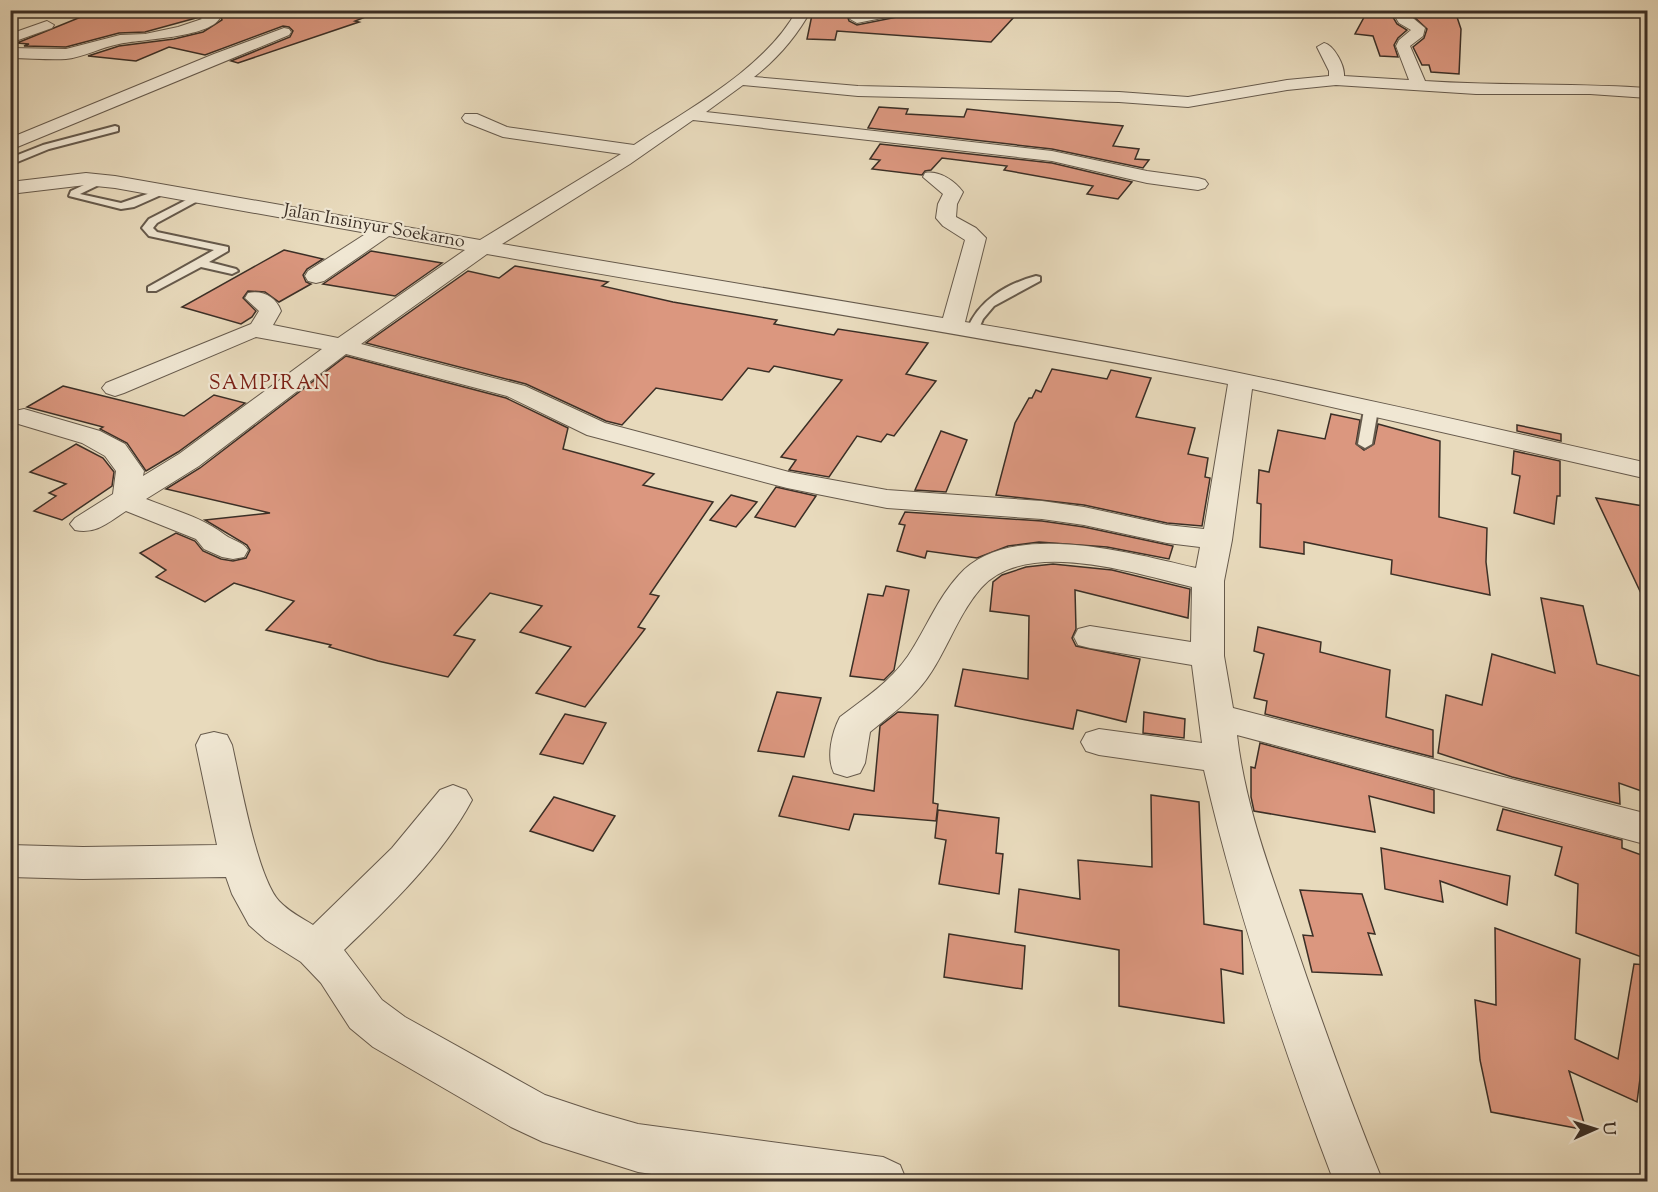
<svg xmlns="http://www.w3.org/2000/svg" width="1658" height="1192" viewBox="0 0 1658 1192" font-family="'Sorts Mill Goudy',serif">
  <style>
    .building { fill: #db977f; stroke: #3b2f26; stroke-width: 1.5 }
    .lines { fill: none; stroke-linecap: round; stroke-linejoin: round }
    .lane-casing { stroke: #665a4c; stroke-width: 4 }
    .street-casing { stroke: #665a4c; stroke-width: 2 }
    .lane { fill: #f0e7d3; fill-rule: evenodd }
    .street { fill: #f0e7d3; fill-rule: evenodd }
    .labels { text-anchor: middle; dominant-baseline: central; stroke-width: 4.5; stroke-linejoin: round; paint-order: stroke }
    .far-street-label { font-size: 18px; fill: #3b2f26; stroke: #f0e7d3 }
    .far-quarter-label { font-size: 20px; letter-spacing: 1.5px; fill: #7a1f14; stroke: #f0e7d3 }
  </style>
  <rect width="100%" height="100%" fill="#e8dabc"/>
  <filter id="stains"><feTurbulence type="fractalNoise" baseFrequency=".00333" numOctaves="4"/><feColorMatrix values="0 0 0 0 .2 0 0 0 0 .09 0 0 0 0 .02 0 0 0 .5 -.17"/></filter>
  <radialGradient id="worn" r=".72"><stop offset=".6" stop-color="#630" stop-opacity="0"/><stop offset="1" stop-color="#630" stop-opacity=".3"/></radialGradient>
  <!-- building -->
  <g class="building">
    <polygon points="98,10 190,10 190,15 196,18 145,32 119,33 66,47 24,46 29,44 17,43"/>
    <polygon points="212,10 373,10 373,14 355,21 359,22 238,63 231,61 290,37 293,31 289,27 283,26 205,55 169,47 136,61 88,56 119,46 174,39 203,32 222,20 221,16"/>
    <polygon points="813,10 866,10 852,14 848,18 849,21 857,25 902,16 911,11 948,15 952,11 1014,17 991,42 837,31 835,40 807,39"/>
    <polygon points="1368,10 1392,10 1391,14 1397,24 1407,30 1398,38 1394,45 1398,57 1380,56 1373,36 1355,34"/>
    <polygon points="1413,11 1456,14 1461,29 1459,74 1431,72 1429,65 1422,65 1413,47 1424,38 1427,29 1411,14"/>
    <polygon points="879,107 908,109 906,114 964,117 967,109 1123,126 1113,146 1139,149 1135,159 1149,160 1143,168 1052,149 868,128"/>
    <polygon points="880,144 1052,163 1132,182 1118,199 1087,194 1093,186 1004,170 1007,166 942,158 931,170 925,171 922,175 872,169 880,160 870,159"/>
    <polygon points="284,250 323,259 307,269 303,275 306,282 311,284 279,302 265,292 248,291 243,298 256,311 252,317 241,324 182,307"/>
    <polygon points="371,251 442,263 395,296 323,284"/>
    <polygon points="515,266 608,282 602,286 673,302 777,320 774,324 834,335 838,329 928,343 906,374 936,381 894,436 887,434 881,442 857,436 829,477 789,470 796,460 781,457 842,380 774,366 769,372 748,368 722,400 656,388 622,425 606,421 526,384 366,343 468,271 499,278"/>
    <polygon points="346,356 506,398 568,428 563,449 654,474 643,485 713,502 650,594 659,596 638,627 645,629 585,707 536,693 571,647 520,632 542,606 490,593 454,635 475,640 448,677 378,661 329,647 331,645 266,630 294,601 234,583 205,602 156,577 166,570 140,553 176,533 195,541 203,551 221,559 233,561 246,558 250,550 247,545 205,520 270,513 166,489 200,468"/>
    <polygon points="1052,369 1107,379 1111,370 1151,378 1136,417 1195,428 1188,454 1208,458 1205,477 1210,478 1202,526 1167,523 1084,505 996,495 1015,423 1029,398 1032,398 1036,390 1041,392"/>
    <polygon points="63,386 184,416 214,395 245,403 178,452 146,471 127,443 100,429 103,427 27,407"/>
    <polygon points="1331,414 1360,420 1356,444 1364,450 1374,444 1378,424 1440,441 1439,517 1487,528 1486,562 1490,595 1391,574 1392,560 1304,542 1304,554 1260,547 1261,504 1257,503 1259,470 1269,472 1278,430 1325,439"/>
    <polygon points="1517,425 1561,434 1561,441 1517,431"/>
    <polygon points="941,431 967,440 946,492 915,490"/>
    <polygon points="76,444 103,458 114,472 112,486 62,520 34,511 56,496 49,493 66,484 30,472"/>
    <polygon points="1514,451 1560,461 1560,496 1557,496 1554,524 1514,513 1520,476 1512,474"/>
    <polygon points="776,487 816,496 795,527 755,517"/>
    <polygon points="731,495 757,502 736,527 710,520"/>
    <polygon points="1596,498 1643,506 1647,524 1647,606"/>
    <polygon points="905,512 1042,521 1084,527 1173,546 1169,559 1107,547 1039,542 1008,546 977,558 927,551 925,558 897,551 905,525 899,524"/>
    <polygon points="1053,564 1112,570 1190,589 1188,618 1075,590 1076,629 1072,638 1076,646 1140,659 1126,722 1077,710 1073,729 955,706 963,669 1028,679 1029,616 990,611 993,582 1002,575 1026,567"/>
    <polygon points="886,586 909,590 894,670 884,680 850,676 868,594 883,596"/>
    <polygon points="1541,598 1583,606 1597,664 1647,678 1647,793 1619,783 1620,804 1512,777 1438,753 1446,695 1482,705 1492,654 1555,673"/>
    <polygon points="1258,627 1321,642 1320,652 1390,670 1386,717 1433,730 1433,757 1265,714 1267,701 1254,698 1264,654 1254,651"/>
    <polygon points="777,692 821,698 804,757 758,751"/>
    <polygon points="898,712 938,715 933,803 938,804 936,821 854,814 849,830 779,816 793,776 874,791 880,726"/>
    <polygon points="1144,712 1185,719 1184,738 1143,733"/>
    <polygon points="565,714 606,723 583,764 540,754"/>
    <polygon points="1260,743 1434,790 1434,813 1369,796 1375,832 1254,811 1251,797 1251,767 1255,768"/>
    <polygon points="1151,795 1199,802 1204,924 1242,931 1243,974 1221,969 1224,1023 1119,1006 1119,950 1015,932 1019,889 1080,899 1078,860 1152,867"/>
    <polygon points="554,797 615,816 593,851 530,831"/>
    <polygon points="1503,809 1622,840 1622,848 1647,857 1647,959 1576,933 1578,884 1555,875 1562,847 1497,830"/>
    <polygon points="938,810 999,818 996,853 1003,854 999,894 939,884 946,840 935,838"/>
    <polygon points="1381,848 1510,876 1507,905 1440,881 1443,902 1385,889"/>
    <polygon points="1300,890 1362,894 1375,934 1368,933 1382,975 1312,972 1303,935 1313,936"/>
    <polygon points="1495,928 1580,959 1575,1039 1618,1059 1634,964 1647,965 1647,1041 1645,1040 1637,1102 1569,1071 1586,1130 1491,1112 1480,1060 1475,1000 1496,1005"/>
    <polygon points="949,934 1025,946 1022,989 944,977"/>
  </g>
  <g class="lines">
    <defs>
      <g id="lane">
        <polygon points="115,126 118,127 118,131 49,149 10,165 10,158 43,145"/>
        <polygon points="101,177 106,180 105,182 80,194 121,203 165,188 170,191 134,207 121,209 69,196 71,191"/>
        <polygon points="196,195 205,197 157,223 153,228 157,232 228,247 228,251 209,262 236,269 238,271 232,274 201,267 156,291 148,291 148,287 214,250 149,236 142,228 149,219"/>
        <path d="M1036,276L1040,277V281L994,306L983,319L977,333H969L967,330C978,301 1006,284 1036,276Z"/>
        <polygon points="1371,406 1378,410 1372,444 1365,448 1358,444 1364,410"/>
      </g>
      <g id="street">
        <path d="M193,10H207L220,18C208,38 141,39 119,44C102,47 84,57 66,59C48,60 29,58 10,58V48L66,49L120,35L145,34L178,27L202,19L191,13Z"/>
        <path d="M797,10H811C797,36 777,59 754,77L858,86L1119,92L1188,97L1287,80L1329,76V71L1317,47L1324,43C1334,45 1345,66 1344,76L1409,80L1396,46L1399,40L1411,30L1399,23L1393,13L1395,10H1411L1408,14L1425,28L1423,36L1410,46L1425,81C1499,86 1573,83 1648,88V98L1590,94H1476L1336,85L1287,90L1188,107L1119,102L858,96L743,85L706,112L1052,151L1147,171L1198,178L1205,180L1208,184L1205,188L1198,190L1147,183L1052,161L693,120L630,164L502,244L943,318L965,240L943,226L936,218L938,204L943,194L923,177L925,173C939,170 955,181 963,192L957,204L956,217L976,228L986,238L965,322C1195,359 1421,412 1648,463V479L1252,389L1232,540L1224,581V656L1233,708L1648,814V845L1237,735C1245,805 1270,871 1293,937C1321,1020 1350,1101 1383,1182H1334C1283,1048 1236,910 1204,770L1099,755L1086,751L1081,742L1086,733L1099,729L1202,743L1192,665L1090,648L1078,645L1074,637L1078,629L1090,626L1191,642L1192,587C1136,574 1026,537 981,588C960,612 949,644 932,671C916,697 893,713 870,732L865,763L860,773L847,777L834,773C826,757 832,732 840,717C865,698 890,682 908,656C926,629 937,599 959,575C1009,518 1133,554 1196,568L1200,547L1167,543L1084,525L1042,519L887,508L787,488L587,435L507,396L346,354L199,466L146,499C173,510 202,517 225,535C233,541 242,541 248,550L244,557L233,559L222,557L204,549L196,539L126,511C109,522 95,535 75,530L70,524L75,518L113,494L116,471L105,456L82,443L15,423L11,417L15,411L24,409L100,431L125,444L144,471L143,476L179,454L322,349L256,337L124,393L115,396L106,393L102,388L106,383L251,324L259,311L245,298L248,293C263,290 276,297 281,311L273,325L338,338L465,250L389,236L324,281L316,283L308,281L305,276L308,271L367,233L115,188L86,185L10,194V182L86,173L115,176L480,240L621,154L503,137L465,122L462,118L465,114H477L507,127L634,145C688,109 765,69 797,10ZM487,254C734,298 982,336 1228,384L1204,529L1167,525L1084,507L1042,501L887,490L789,472L605,423L525,386L361,344Z"/>
        <polygon points="879,10 909,10 902,14 857,23 850,19 852,16"/>
        <polygon points="47,21 54,25 52,28 10,43 10,34"/>
        <polygon points="284,28 289,29 291,32 289,35 10,150 10,138 214,54"/>
        <path d="M214,732L227,735L232,745C240,780 257,877 279,901C288,911 302,918 313,925L392,848L440,790L453,785L466,790L472,800C443,855 389,907 344,950L382,1000L405,1017L545,1095L596,1112L638,1124L883,1157L900,1165L907,1182H705L638,1172L543,1142L511,1127L373,1047L350,1028L321,983L301,962L266,940L249,925L232,894L226,877L83,879L10,877V845L83,847L217,845L196,745L201,735Z"/>
      </g>
    </defs>
    <!-- lane casing -->
    <use href="#lane" class="lane-casing"/>
    <!-- street casing -->
    <use href="#street" class="street-casing"/>
    <!-- lane -->
    <use href="#lane" class="lane"/>
    <!-- street -->
    <use href="#street" class="street"/>
  </g>
  <g class="labels">
    <!-- far-street labels -->
    <g class="far-street-label">
      <text transform="translate(374 227) rotate(10)">Jalan Insinyur Soekarno</text>
    </g>
    <!-- far-quarter labels -->
    <g class="far-quarter-label">
      <text x="270" y="384">SAMPIRAN</text>
    </g>
  </g>
  <!-- margin -->
  <rect width="1658" height="1192" fill="none" stroke="#e8dabc" stroke-width="36"/>
  <rect x="12" y="12" width="1634" height="1168" fill="none" stroke="#3b2f26" stroke-width="3"/>
  <rect x="18" y="18" width="1622" height="1156" fill="none" stroke="#3b2f26" stroke-width="1.5"/>
  <!-- north arrow -->
  <g transform="translate(1595 1129) rotate(87)" stroke="#f0e7d3" stroke-width="4.5" paint-order="stroke">
  <path d="M0-4.5L10 22L0 15L-10 22Z" fill="#3b2f26"/>
  <text y="-9" font-size="16" font-weight="bold" text-anchor="middle" fill="#3b2f26">U</text>
  </g>
  <rect width="100%" height="100%" filter="url(#stains)"/>
  <rect width="100%" height="100%" fill="url(#worn)"/>
</svg>
